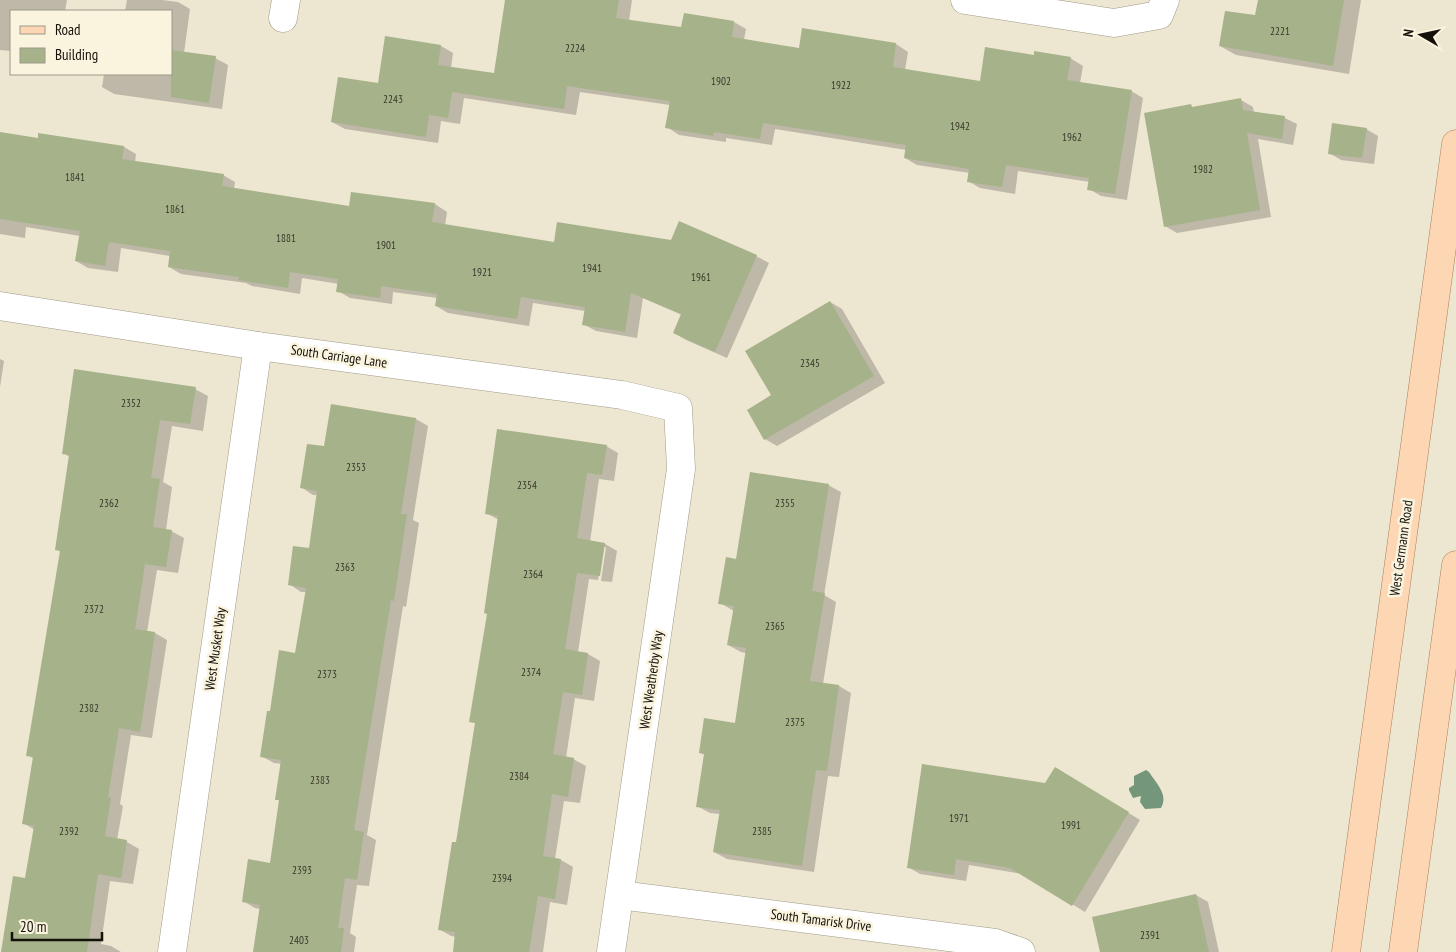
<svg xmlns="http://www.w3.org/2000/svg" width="1456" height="952" viewBox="0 0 1456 952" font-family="'PT Sans Narrow',sans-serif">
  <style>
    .water { fill: #74977b }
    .shadow { fill: #0003 }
    .building { fill: #a6b28a }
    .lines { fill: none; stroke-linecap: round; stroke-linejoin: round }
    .minor-casing { stroke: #a09a87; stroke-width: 29 }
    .major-casing { stroke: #aa7f58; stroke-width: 29 }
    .minor { stroke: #fff; stroke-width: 28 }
    .major { stroke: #fdd6b4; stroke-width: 28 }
    .labels { text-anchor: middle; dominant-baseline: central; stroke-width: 5; stroke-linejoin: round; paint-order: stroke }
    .number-label { font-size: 11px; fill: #38392a }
    .street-label { font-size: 14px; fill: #13110a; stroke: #faf3de }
  </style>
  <rect width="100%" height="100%" fill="#ede6d1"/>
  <!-- water -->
  <path class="water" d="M1146,770L1149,772C1156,783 1169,795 1161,808L1145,809L1140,802L1141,796L1133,798L1129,790V788L1134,785V776Z"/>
  <!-- shadow -->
  <g class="shadow">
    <polygon points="0,0 67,0 65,11 11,11 11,51 0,50"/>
    <polygon points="127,0 162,0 178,2 190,9 184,53 215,58 228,65 222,109 114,94 102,87 104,74 171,74 171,11 125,11"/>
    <polygon points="507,0 632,0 629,21 682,29 734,22 746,29 744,40 800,49 803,30 896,44 908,52 905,70 981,82 1035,56 1070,58 1083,66 1080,83 1131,91 1143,98 1127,200 1101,196 1089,189 1090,182 1018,171 1015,194 980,188 968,181 970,173 917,165 905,158 906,150 775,129 772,145 726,138 726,142 679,135 667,127 670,105 580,92 576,115 464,98 460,124 441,121 438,143 345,129 332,122 379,84 386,38 441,46 453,53 451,68 496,74"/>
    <polygon points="1259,0 1361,0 1349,74 1236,55 1220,46 1256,17"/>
    <polygon points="1241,100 1253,107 1254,113 1285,118 1297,124 1293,145 1258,139 1271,217 1177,233 1165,226 1191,106 1195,108"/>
    <polygon points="1366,129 1378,136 1374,164 1341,160 1329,153"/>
    <polygon points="0,133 39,140 124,147 136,154 135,162 223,175 235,182 234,189 350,207 435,204 447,212 445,226 555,243 756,256 769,263 727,358 686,340 674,333 682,315 643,298 637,338 596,331 583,324 585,311 533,303 529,326 448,313 436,306 437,298 393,292 392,304 350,298 338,291 339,284 302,278 300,294 252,286 246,283 181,274 169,267 170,256 121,248 118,272 88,268 76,261 80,236 26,227 25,238 0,234"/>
    <polygon points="830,302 842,309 885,383 777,446 765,439 773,396"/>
    <polygon points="0,359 4,361 0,387"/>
    <polygon points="195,389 208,396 203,431 172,426 163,482 172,487 166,530 171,531 184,538 178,573 157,570 147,632 155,633 167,640 152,738 131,735 120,804 123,806 117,840 127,842 139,849 133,884 110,881 101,944 111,946 121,952 3,952 26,879 35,830 23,823 34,759 28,755 61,552 56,549 70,457 63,453"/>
    <polygon points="416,419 428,426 413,520 419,523 406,607 403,606 367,835 376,840 369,886 357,885 350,933 356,937 354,952 255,952 260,909 255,908 243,901 271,864 280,801 276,799 282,764 274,763 261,756 271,713 296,654 306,592 301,592 289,584 310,550 318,495 313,495 301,487 325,448"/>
    <polygon points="606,446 618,453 614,481 599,479 590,542 605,544 617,551 612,582 601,581 606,547 603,547 598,580 589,579 578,652 588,654 600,661 594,701 575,698 566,758 573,759 586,766 580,803 564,801 555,859 561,860 573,867 567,905 550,902 543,952 454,952 456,937 451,936 439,929 457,844 476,724 471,721 488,614 499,520 486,513"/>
    <polygon points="828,485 841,492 824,595 836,602 823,684 839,686 851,693 839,777 828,776 814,872 727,859 714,852 720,814 710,813 697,806 705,755 700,752 736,724 746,653 741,652 728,645 734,611 720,603 737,560"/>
    <polygon points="1067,775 1140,820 1085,912 1023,874 969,865 966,881 920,874 908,867 1046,784"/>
    <polygon points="1196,895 1208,902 1219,952 1101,952"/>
  </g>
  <!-- building -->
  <g class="building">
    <polygon points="505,0 619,0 616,18 681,27 684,13 734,21 732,37 799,48 802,28 896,43 893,67 980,81 985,47 1034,55 1034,51 1071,57 1067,80 1132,90 1115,194 1087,190 1089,178 1006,165 1002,187 967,182 969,169 904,158 906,145 763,123 760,139 714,132 713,136 665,128 670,101 567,86 564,109 452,92 448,118 429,115 426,137 331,122 338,77 378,83 385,36 441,45 438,65 494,73"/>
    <polygon points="1258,0 1344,0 1333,66 1219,46 1225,11 1255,15"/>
    <polygon points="171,50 216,56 209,103 171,97"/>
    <polygon points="1241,98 1243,110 1285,116 1282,139 1247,133 1260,210 1164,227 1144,113 1191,104 1192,107"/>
    <polygon points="1332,123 1367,128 1362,158 1328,154"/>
    <polygon points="0,132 38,138 38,133 124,146 122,159 224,174 222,186 349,206 351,192 435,203 432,222 554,242 557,222 671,240 679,221 757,255 715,352 673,333 681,314 631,293 625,332 582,325 585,307 521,297 517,319 435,306 437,294 381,286 380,298 336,292 338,279 290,272 288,288 238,280 239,277 168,267 170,251 109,242 105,266 75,261 80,231 0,219"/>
    <polygon points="830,301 874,376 764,440 747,410 771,395 745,351"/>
    <polygon points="74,369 196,387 190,424 160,420 151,478 160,479 153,527 172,530 166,567 145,564 135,629 155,632 147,687 140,732 119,728 108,797 111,798 105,836 127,840 121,878 98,874 87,952 1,952 13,876 25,878 34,826 22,824 33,757 26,756 60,551 55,550 69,455 62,454"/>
    <polygon points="331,404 416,418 401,514 407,514 394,601 391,600 354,830 364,832 357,880 345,878 338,928 344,928 341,952 253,952 260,905 242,902 248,859 270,863 279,800 275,800 281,760 260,757 267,711 270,711 279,650 295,653 306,588 288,585 293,546 309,548 317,491 300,488 307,444 324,446"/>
    <polygon points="497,429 607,445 602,475 587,473 577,538 605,543 600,576 577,573 565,649 588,653 582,695 563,692 553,754 574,758 568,797 552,794 543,856 561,859 555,899 538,896 529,952 453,952 455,932 438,930 452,842 456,842 475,723 469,722 487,614 484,613 498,516 485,514"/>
    <polygon points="750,472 829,484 812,591 825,593 810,681 839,685 827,771 816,770 802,866 713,852 720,810 696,807 704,754 699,753 704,718 735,723 746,648 727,645 734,606 718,604 726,557 736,559"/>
    <polygon points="922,764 1045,783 1055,767 1129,812 1072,906 1010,868 956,859 954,875 907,868"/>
    <polygon points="1196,894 1209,952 1100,952 1092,917"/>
  </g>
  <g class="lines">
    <defs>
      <g id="minor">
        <polyline points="965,0 1114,23 1159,15 1165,0"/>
        <polyline points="283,18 286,0"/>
        <polyline points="0,306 258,346 622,395 678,408 681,469 611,952"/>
        <polyline points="620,895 995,943 1021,952"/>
        <polyline points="172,952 258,346"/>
      </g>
      <g id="major">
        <polyline points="1346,952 1456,144"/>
        <polyline points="1403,952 1456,565"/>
      </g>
    </defs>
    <!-- minor casing -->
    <use href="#minor" class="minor-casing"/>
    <!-- major casing -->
    <use href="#major" class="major-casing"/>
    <!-- minor -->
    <use href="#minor" class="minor"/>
    <!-- major -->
    <use href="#major" class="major"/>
  </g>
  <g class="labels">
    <!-- number labels -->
    <g class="number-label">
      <text x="1280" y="31">2221</text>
      <text x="575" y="48">2224</text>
      <text x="721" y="81">1902</text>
      <text x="841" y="85">1922</text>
      <text x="393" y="99">2243</text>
      <text x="960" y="126">1942</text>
      <text x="1072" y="137">1962</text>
      <text x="1203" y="169">1982</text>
      <text x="75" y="177">1841</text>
      <text x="175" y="209">1861</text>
      <text x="286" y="238">1881</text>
      <text x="386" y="245">1901</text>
      <text x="592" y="268">1941</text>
      <text x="482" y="272">1921</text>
      <text x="701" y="277">1961</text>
      <text x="810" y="363">2345</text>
      <text x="131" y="403">2352</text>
      <text x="356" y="467">2353</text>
      <text x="527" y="485">2354</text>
      <text x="109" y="503">2362</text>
      <text x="785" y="503">2355</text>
      <text x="345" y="567">2363</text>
      <text x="533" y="574">2364</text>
      <text x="94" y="609">2372</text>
      <text x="775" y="626">2365</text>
      <text x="531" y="672">2374</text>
      <text x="327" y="674">2373</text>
      <text x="89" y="708">2382</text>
      <text x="795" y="722">2375</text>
      <text x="519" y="776">2384</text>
      <text x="320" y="780">2383</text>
      <text x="959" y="818">1971</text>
      <text x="1071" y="825">1991</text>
      <text x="69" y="831">2392</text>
      <text x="762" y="831">2385</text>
      <text x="302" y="870">2393</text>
      <text x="502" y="878">2394</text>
      <text x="1150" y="935">2391</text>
      <text x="299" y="940">2403</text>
    </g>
    <!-- street labels -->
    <g class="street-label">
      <text transform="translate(339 356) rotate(8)">South Carriage Lane</text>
      <text transform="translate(1401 548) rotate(-82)">West Germann Road</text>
      <text transform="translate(215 649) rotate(-82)">West Musket Way</text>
      <text transform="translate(651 680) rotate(-82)">West Weatherby Way</text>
      <text transform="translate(821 920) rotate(7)">South Tamarisk Drive</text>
    </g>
  </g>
  <!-- legend -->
  <rect x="10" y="10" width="162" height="65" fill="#faf3de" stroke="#9e9989"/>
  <rect x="20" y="26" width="25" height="8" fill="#fdd6b4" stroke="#9e9989"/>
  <text x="55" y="35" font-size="15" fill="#13110a">Road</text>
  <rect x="20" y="48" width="25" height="15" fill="#a6b28a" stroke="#9e9989"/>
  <text x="55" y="60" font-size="15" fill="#13110a">Building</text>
  <!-- north arrow -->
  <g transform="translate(1421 35) rotate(279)" stroke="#faf3de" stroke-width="4" paint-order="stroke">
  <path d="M0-4L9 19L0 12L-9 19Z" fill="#13110a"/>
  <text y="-8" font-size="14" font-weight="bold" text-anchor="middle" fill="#13110a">N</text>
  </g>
  <!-- scale -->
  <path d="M12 932v8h90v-8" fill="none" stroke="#13110a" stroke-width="2.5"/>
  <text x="20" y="932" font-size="15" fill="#13110a" stroke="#faf3de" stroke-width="4" paint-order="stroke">20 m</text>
</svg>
